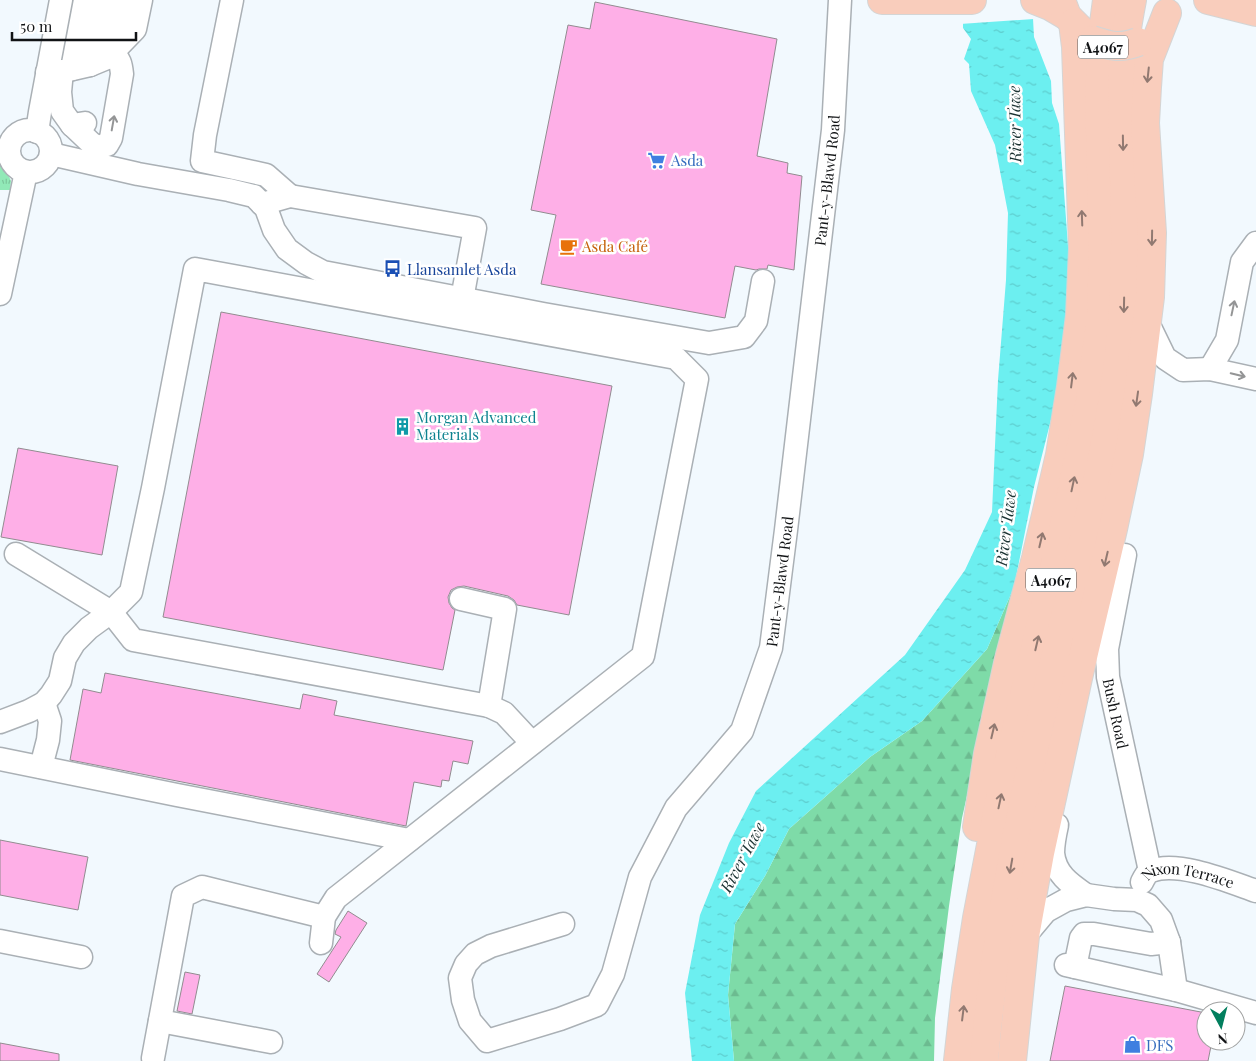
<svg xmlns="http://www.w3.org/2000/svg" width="1256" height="1061" viewBox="0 0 1256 1061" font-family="'Playfair Display',serif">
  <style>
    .grass { fill: url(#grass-tufts) }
    .forest { fill: url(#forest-firs) }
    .water { fill: url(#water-ripples) }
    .pier { fill: #f2f9fe }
    .building { fill: #feafe7; stroke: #928c90 }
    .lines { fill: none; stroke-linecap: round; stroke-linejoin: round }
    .minor-casing { stroke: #aab0b5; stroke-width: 25 }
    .major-casing { stroke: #d4d5d5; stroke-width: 30 }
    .minor { stroke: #fff; stroke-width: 22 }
    .major { stroke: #f9cdbc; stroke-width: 28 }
    .major-bridge-casing { stroke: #d4d5d5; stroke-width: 30; stroke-linecap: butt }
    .major-bridge { stroke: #f9cdbc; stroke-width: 28 }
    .oneway { stroke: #917971 }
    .oneway2 { stroke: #949596 }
    .labels { text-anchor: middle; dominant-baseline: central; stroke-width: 5; stroke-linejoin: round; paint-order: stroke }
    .shield { fill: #fff; stroke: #585a5b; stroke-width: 1 }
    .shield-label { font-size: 14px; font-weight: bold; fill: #111315 }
    .shop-label { font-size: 15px; fill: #366cbe; stroke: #fff; text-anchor: start }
    .street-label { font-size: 15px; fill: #111315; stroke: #fff }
    .food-label { font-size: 15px; fill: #c56008; stroke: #fff; text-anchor: start }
    .transit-label { font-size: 15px; fill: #164399; stroke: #fff; text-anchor: start }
    .culture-label { font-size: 15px; fill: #0d838f; stroke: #fff; text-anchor: start }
    .water-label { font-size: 16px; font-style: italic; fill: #1b3232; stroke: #fff }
  </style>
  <defs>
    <pattern id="grass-tufts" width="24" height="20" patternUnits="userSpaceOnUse" patternTransform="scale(1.25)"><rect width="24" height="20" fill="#91e9b7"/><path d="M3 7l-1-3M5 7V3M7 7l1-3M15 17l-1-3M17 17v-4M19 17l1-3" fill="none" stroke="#7cc79c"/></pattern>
    <pattern id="forest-firs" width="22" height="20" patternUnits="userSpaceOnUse" patternTransform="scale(1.25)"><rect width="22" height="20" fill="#7edba8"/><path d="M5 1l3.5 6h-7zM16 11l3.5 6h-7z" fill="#6cbb90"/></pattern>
    <pattern id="water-ripples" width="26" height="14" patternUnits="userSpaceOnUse" patternTransform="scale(1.25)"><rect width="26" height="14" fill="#6ceff0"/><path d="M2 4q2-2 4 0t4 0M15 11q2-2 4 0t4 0" fill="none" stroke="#5dcccd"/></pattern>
  </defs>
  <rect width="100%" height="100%" fill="#f2f9fe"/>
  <!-- grass -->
  <polygon class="grass" points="0,159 3,163 11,181 10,190 0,190"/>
  <!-- forest -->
  <polygon class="forest" points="1014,587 962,818 949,906 935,1018 934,1061 734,1061 728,995 735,924 765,876 789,829 870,757 922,721 987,649"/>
  <!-- water -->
  <polygon class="water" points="1032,0 1034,37 1051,81 1052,103 1059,124 1069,259 1068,315 1059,388 1034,487 1014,587 987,649 922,721 870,757 789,829 765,876 735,924 728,995 734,1061 692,1061 685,993 700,915 729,843 756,791 905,655 965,570 992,512 998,380 1006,280 1008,213 995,145 971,91 969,64 964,59 971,39 963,28 963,20"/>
  <!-- pier -->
  <polygon class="pier" points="960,0 1033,0 1034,19 960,24"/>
  <!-- building -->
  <g class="building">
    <polygon points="595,2 777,39 757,156 788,163 787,173 802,176 794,270 768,265 767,269 759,269 756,270 735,266 725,318 541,284 556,215 531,210 568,25 590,29"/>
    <polygon points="221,312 612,386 569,615 517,605 514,600 508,596 464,586 457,587 451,590 448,597 449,603 452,608 455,610 443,670 163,617"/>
    <polygon points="18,448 118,466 102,555 1,537"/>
    <polygon points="105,673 300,709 303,694 337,701 334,715 473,741 468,764 453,761 449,781 442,780 441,787 414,782 406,826 70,760 83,689 101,693"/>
    <polygon points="0,840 88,857 78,910 0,895"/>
    <polygon points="348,911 367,923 329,982 317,974 341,937 335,934 336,930"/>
    <polygon points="185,972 200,975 192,1014 177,1011"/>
    <polygon points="1065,986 1206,1013 1206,1041 1212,1041 1208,1061 1050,1061"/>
    <polygon points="0,1043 59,1054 59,1061 0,1061"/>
  </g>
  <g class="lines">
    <defs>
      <g id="minor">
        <polyline points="232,0 205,135 202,161 266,175 290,196"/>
        <polyline points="90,65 103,0"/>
        <polyline points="72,69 85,0"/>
        <polyline points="62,71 60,92 62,111 72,125 85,123"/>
        <polyline points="47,72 64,71 90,65 107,58 135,29 141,0"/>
        <path d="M72,125L92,144L100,147L107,145L111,138L122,74C121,64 120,59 112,53L122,0"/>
        <circle cx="30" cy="151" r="21"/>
        <polyline points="37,132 40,112 61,0"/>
        <polyline points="51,154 138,174 229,190 254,196 266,208 274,230 287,249 306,263 323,272 543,314 709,343 744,337 756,321 763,281"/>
        <polyline points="262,204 290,196 475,228 462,299"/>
        <polyline points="0,294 26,172"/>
        <polyline points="1147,321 1165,358 1183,370 1210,369 1256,379"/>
        <polyline points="1210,369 1227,340 1242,262 1256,243"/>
        <polyline points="16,554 111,612 133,640 489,706 504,713 532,743"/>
        <path id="s1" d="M1125,555L1107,649L1108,677L1150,871"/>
        <polyline points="461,599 505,609 489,706"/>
        <polyline points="0,722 29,711 44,703 51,695 60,681 65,658 74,643 89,628 111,612 131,592 153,488 195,269 676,358 697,379 643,656 336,898 324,917 321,943"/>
        <polyline points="0,759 177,795 409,840"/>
        <polyline points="41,767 48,740 50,721 44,703"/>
        <path d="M1057,825C1055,834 1053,844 1053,853C1055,874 1070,884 1086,895"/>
        <path id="s2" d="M1142,882C1144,878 1147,872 1151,871C1178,860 1230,882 1256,891"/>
        <path id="s3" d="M563,924L491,946L475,954L466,964L460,978L463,1000L470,1021L487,1041L560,1019L597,1005L613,974L640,877L676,808L742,731L771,648L786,530L833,130L840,0"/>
        <polyline points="1025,936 1046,911 1066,900 1086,895 1114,899 1137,900 1148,905 1161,920 1169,942 1176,990"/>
        <polyline points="0,941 81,957"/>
        <polyline points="1066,965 1176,990 1256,1013"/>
        <polyline points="1075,967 1081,938 1084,934 1094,934 1151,944 1169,942"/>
        <polyline points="160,1021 271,1042"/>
        <polyline points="153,1058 183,896 202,887 324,917"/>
      </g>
      <g id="major">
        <polyline points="882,0 972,0"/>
        <polyline points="1035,0 1050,6 1067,16"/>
        <polyline points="1061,0 1067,16 1087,36"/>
        <polyline points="1208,0 1256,12"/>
        <polyline points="977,827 988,754 1009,659 1036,558 1060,455 1071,387 1080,316 1083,249 1076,47 1073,23"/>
        <polyline points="958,1061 966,989 977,918 1000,798 1069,504 1090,401 1101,316 1103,250 1099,94 1104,23 1107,0"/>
        <path d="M984,1061C995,934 1021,808 1049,683C1071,590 1096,498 1112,404C1121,352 1125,300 1125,248C1126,187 1120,125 1123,64C1124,43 1128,21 1132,0"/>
        <polyline points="1012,1061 1025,936 1040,853 1078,678 1113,529 1129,454 1138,394 1150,297 1152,233 1145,123 1147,87 1149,59 1167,13"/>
      </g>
    </defs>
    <!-- minor casing -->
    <use href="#minor" class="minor-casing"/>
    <!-- major casing -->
    <use href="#major" class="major-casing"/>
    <!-- minor -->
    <use href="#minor" class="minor"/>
    <!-- major -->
    <use href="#major" class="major"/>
    <defs>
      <path id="major-bridge" d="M1092,40C1110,46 1120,49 1138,42"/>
    </defs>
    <!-- major-bridge casing -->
    <use href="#major-bridge" class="major-bridge-casing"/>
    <!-- major-bridge -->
    <use href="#major-bridge" class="major-bridge"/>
  </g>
  <!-- one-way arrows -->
  <defs><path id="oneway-shaft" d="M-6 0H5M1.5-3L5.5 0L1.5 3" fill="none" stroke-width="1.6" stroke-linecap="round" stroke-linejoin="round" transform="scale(1.25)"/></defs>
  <g class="oneway">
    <use href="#oneway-shaft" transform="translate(1148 75) rotate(96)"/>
    <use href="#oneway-shaft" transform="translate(1123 143) rotate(89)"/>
    <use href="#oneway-shaft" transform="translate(1082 218) rotate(-92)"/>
    <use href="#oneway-shaft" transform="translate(1152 238) rotate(91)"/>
    <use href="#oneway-shaft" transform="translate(1124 305) rotate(91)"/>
    <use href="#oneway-shaft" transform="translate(1072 380) rotate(-83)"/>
    <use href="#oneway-shaft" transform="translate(1137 399) rotate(98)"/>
    <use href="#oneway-shaft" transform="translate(1073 484) rotate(-78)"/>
    <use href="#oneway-shaft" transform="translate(1041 540) rotate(-77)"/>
    <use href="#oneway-shaft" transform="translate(1106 559) rotate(103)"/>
    <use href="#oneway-shaft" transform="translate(1037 643) rotate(-77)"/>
    <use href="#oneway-shaft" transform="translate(993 731) rotate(-77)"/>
    <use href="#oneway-shaft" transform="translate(1000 801) rotate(-78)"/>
    <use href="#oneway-shaft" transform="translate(1011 866) rotate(100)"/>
    <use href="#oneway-shaft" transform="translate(963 1013) rotate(-83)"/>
  </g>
  <g class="oneway2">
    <use href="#oneway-shaft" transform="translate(113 123) rotate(-80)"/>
    <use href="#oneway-shaft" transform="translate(1233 308) rotate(-78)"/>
    <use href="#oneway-shaft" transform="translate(1238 375) rotate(13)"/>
  </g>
  <!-- icons -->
  <defs>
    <symbol id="supermarket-bare" viewBox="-9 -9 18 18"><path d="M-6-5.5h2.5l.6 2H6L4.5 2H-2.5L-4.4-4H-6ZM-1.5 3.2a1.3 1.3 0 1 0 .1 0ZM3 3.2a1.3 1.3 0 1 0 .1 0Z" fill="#3f7fe0" stroke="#fff" stroke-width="2.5" paint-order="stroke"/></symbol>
    <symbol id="cafe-bare" viewBox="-9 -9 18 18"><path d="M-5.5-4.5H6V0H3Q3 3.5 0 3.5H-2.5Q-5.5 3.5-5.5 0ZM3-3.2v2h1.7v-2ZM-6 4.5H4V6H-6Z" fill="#e8710a" stroke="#fff" stroke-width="2.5" paint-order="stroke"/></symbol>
    <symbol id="bus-bare" viewBox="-9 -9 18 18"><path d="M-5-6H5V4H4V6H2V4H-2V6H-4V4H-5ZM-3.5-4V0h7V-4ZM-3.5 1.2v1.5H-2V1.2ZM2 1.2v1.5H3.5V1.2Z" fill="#1a4fb4" stroke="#fff" stroke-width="2.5" paint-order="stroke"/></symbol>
    <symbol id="building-bare" viewBox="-9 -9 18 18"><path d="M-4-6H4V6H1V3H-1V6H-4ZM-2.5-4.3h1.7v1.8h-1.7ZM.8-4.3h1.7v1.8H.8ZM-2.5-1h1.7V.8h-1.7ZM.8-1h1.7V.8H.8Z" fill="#0f9aa8" stroke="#fff" stroke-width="2.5" paint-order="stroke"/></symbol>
    <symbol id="shop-bare" viewBox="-9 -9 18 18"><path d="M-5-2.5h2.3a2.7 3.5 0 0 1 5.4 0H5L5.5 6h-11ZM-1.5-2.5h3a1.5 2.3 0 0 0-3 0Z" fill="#3f7fe0" stroke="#fff" stroke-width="2.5" paint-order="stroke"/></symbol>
  </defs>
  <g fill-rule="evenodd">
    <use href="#supermarket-bare" x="644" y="148" width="25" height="25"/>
    <use href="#cafe-bare" x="556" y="234" width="25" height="25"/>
    <use href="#bus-bare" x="380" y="256" width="25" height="25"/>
    <use href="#building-bare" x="390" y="414" width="25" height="25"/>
    <use href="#shop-bare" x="1120" y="1032" width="25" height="25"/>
  </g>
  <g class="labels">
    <!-- shield labels -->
    <g class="shield">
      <rect x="1078" y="35.5" width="50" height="23" rx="4"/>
      <rect x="1026" y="568.5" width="50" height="23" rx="4"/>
    </g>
    <g class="shield-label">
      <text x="1103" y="47">A4067</text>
      <text x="1051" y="580">A4067</text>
    </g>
    <!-- shop labels -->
    <g class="shop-label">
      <text x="671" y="160">Asda</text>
      <text x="1146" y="1045">DFS</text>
    </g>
    <!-- street labels -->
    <g class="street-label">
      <text stroke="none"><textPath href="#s3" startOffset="1182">Pant-y-Blawd Road</textPath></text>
      <text stroke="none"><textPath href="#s3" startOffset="778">Pant-y-Blawd Road</textPath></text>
      <text stroke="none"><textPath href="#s1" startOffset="161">Bush Road</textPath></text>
      <text stroke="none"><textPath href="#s2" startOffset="52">Nixon Terrace</textPath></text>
    </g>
    <!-- food labels -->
    <g class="food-label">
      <text x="582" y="246">Asda Café</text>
    </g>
    <!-- transit labels -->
    <g class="transit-label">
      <text x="407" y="269">Llansamlet Asda</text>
    </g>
    <!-- culture labels -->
    <g class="culture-label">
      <text x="416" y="417">Morgan Advanced<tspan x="416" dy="17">Materials</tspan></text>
    </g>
    <!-- water labels -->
    <g class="water-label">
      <text transform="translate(1014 124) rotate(-91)">River Tawe</text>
      <text transform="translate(1005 528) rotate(-83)">River Tawe</text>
      <text transform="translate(742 857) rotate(-62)">River Tawe</text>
    </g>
  </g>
  <!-- north arrow -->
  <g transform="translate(1221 1026) rotate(173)"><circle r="24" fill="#ffffff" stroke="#a0a1a1"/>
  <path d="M0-4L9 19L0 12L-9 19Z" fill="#027f5e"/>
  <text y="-8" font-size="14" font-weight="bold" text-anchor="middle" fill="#111315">N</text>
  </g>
  <!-- scale -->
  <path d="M12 32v8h124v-8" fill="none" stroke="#111315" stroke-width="2.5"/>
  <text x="20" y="32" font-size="15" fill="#111315" stroke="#ffffff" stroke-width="4" paint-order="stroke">50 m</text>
</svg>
